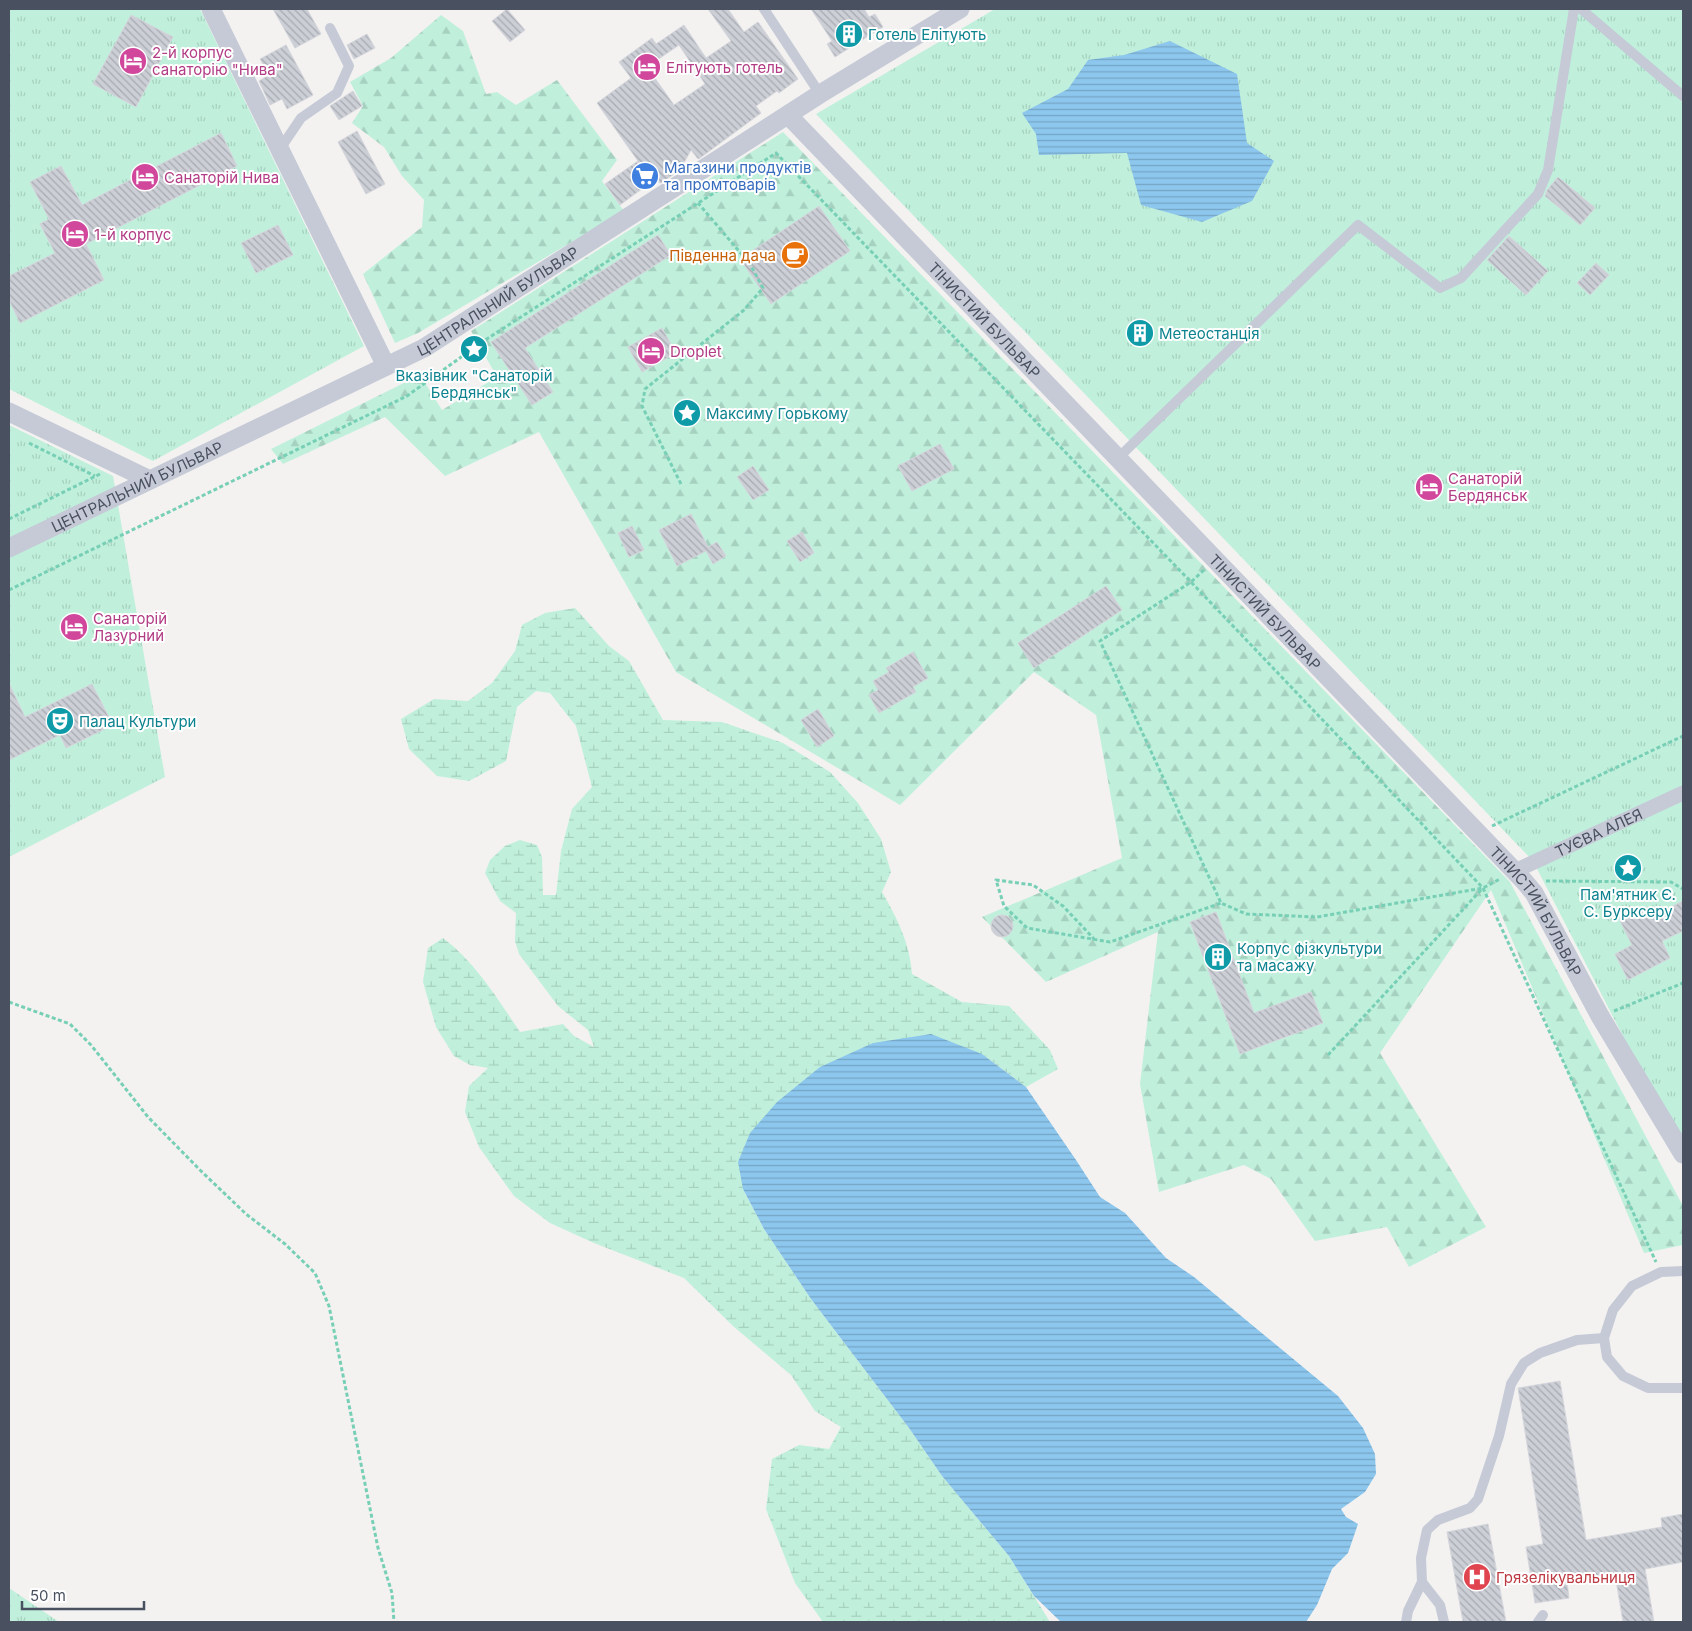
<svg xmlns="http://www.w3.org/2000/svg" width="1692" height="1631" viewBox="0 0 1692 1631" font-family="Inter,sans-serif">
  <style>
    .grass { fill: url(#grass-tufts) }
    .forest { fill: url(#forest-firs) }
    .wetland { fill: url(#wetland-marsh) }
    .water { fill: url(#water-rules) }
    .building { fill: url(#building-back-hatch); stroke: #d5d6dc; fill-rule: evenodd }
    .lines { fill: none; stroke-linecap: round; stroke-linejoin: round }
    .path { stroke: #77cfb5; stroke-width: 3; stroke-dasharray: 4 2.5; stroke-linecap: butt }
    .service { stroke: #c5cad6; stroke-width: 10 }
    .pedestrian { stroke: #c5cad6; stroke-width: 15 }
    .minor { stroke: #c5cad6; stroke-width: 19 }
    .labels { text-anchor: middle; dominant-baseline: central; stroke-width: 4; stroke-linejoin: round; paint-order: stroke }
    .culture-label { font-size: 15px; fill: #0d838f; stroke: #fff; text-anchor: start }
    .hotel-label { font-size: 15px; fill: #b23c85; stroke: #fff; text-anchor: start }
    .shop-label { font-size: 15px; fill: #366cbe; stroke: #fff; text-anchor: start }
    .food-label { font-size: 15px; fill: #c56008; stroke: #fff; text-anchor: end }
    .street-label { font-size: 15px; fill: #49505f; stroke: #fff }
    .health-label { font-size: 15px; fill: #be3a42; stroke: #fff; text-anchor: start }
  </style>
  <defs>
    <pattern id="grass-tufts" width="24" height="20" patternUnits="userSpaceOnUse" patternTransform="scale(1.25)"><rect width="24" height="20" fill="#c0f0dc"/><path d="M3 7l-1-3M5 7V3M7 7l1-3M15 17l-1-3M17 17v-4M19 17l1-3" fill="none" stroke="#a6d0bf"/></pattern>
    <pattern id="forest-firs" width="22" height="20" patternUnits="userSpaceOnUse" patternTransform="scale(1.25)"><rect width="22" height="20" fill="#c0f0dc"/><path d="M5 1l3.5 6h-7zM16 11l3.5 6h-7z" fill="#a6d0bf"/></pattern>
    <pattern id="wetland-marsh" width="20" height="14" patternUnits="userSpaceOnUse" patternTransform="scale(1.25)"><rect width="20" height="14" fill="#c0f0dc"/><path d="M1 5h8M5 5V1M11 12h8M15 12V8" fill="none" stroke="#a6d0bf"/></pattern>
    <pattern id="water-rules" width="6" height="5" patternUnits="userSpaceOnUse" patternTransform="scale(1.25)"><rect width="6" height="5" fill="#8dc7ee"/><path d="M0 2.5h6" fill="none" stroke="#75a4c4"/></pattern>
    <pattern id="building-back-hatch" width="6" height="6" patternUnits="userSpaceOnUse" patternTransform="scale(1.25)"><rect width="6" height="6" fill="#cdcfd7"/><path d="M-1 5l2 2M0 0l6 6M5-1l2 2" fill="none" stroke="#a8aab2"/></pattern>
  </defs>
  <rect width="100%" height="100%" fill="#f3f2f1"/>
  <!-- grass -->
  <g class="grass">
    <polygon points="9,9 200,9 364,346 153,461 9,389"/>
    <polygon points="995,9 1683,9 1683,1153 1533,861 816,114"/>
    <polygon points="9,425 113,476 165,777 9,857"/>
    <polygon points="9,1588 59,1622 9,1622"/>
  </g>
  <!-- forest -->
  <g class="forest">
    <polygon points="441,15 463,31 486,94 497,92 516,105 557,80 617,160 602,181 624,211 418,333 395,343 363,274 422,227 424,200 402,176 384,147 352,123 363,106 350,82 391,58"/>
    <polygon points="783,132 1510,882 1683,1206 1683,1245 1644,1253 1491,890 1380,1053 1486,1227 1409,1267 1387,1227 1315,1241 1271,1179 1244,1165 1159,1192 1140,1084 1158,932 1046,982 982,917 1122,858 1096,715 1034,672 900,805 676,672 539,432 445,476 385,417 283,464 271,449 420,375 442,410 497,377 471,331"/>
  </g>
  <!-- wetland -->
  <path class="wetland" d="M575,608L609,646L629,661L663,720L722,722L783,743L830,772L858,803L881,839L891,872L882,892C897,918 910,943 912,974L962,1002L1009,1006L1050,1050L1058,1069L1026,1087L982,1054L743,1189L764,1229L811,1299L909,1428L942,1476L1009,1556L1050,1622H823L795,1583L766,1509L772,1459L799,1445L829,1449L841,1427L815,1411L791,1375L733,1326L684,1278L594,1243L550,1223L514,1196L479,1147L465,1112L469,1086L488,1068L470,1065L454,1056L436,1027L423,982L428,948L443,938C476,963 497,998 520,1032L563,1024L574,1036L594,1047L588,1030L558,1006L519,954L515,941L516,913L500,901L485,873L490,860L505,846L520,840L537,845L542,857L543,895H556L561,851L572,809L592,787L576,726L550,693L536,691L517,707L506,761L469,781L437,776L409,749L401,719L434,699L468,701L492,683L515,651L522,625L545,613Z"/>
  <!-- water -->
  <g class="water">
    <polygon points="1170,41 1237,74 1247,143 1274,161 1252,201 1202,222 1141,205 1127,153 1039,155 1036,134 1022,113 1068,89 1088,60 1124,55"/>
    <polygon points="931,1034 982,1054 1026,1087 1076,1160 1100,1197 1125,1213 1166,1258 1194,1277 1338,1396 1363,1428 1375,1454 1376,1474 1365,1492 1341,1509 1346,1517 1358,1524 1348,1553 1332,1569 1317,1605 1306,1622 1061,1622 1034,1596 1009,1556 942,1476 909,1428 811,1299 764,1229 743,1189 738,1162 750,1133 777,1102 820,1067 873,1043"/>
  </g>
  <!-- building -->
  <g class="building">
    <polygon points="273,9 307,9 321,34 295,48"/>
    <polygon points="507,9 525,30 510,42 492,21"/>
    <path d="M708,9H728L744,32L758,22L798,79L779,93L777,91L756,106L761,113L700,158L698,159L691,150L680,170L661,183L654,180L620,205L605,184L638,161L597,103L631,78L619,62L652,38L656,44L684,25L706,58L731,41ZM679,45L705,84L674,105L647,67Z"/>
    <polygon points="811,9 864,9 869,17 875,14 883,27 835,57 827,44 832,41"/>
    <polygon points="131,15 173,37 136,107 93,84"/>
    <polygon points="367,34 375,48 354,59 347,45"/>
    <polygon points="286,45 313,95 287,109 282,99 270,105 259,81 269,75 260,59"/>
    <polygon points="353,91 362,106 339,120 330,106"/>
    <polygon points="357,131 385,184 366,194 338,142"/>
    <polygon points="221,133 237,166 86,244 104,280 20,323 9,300 9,276 55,253 40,224 49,219 30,182 61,166 82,205"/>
    <polygon points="1558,177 1595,208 1580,225 1545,196 1547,190"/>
    <polygon points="819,206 850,251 771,304 740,259"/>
    <polygon points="278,225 293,255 256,273 241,243"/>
    <polygon points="658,235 671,255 525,348 553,392 532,405 491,342"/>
    <polygon points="1509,236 1548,271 1526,295 1487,260"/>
    <polygon points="1596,263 1609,275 1590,295 1577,283"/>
    <circle cx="1140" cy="332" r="13"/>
    <polygon points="662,328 676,353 642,372 628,347"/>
    <polygon points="940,444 954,469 912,491 898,466"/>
    <polygon points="753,466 769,490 753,500 737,477"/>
    <polygon points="691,514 708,547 717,542 726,556 713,564 706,551 677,566 659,530"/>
    <polygon points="632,526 644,550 629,557 618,533"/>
    <polygon points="802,532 814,553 800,562 787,541"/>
    <polygon points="1106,586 1122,610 1034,668 1018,643"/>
    <polygon points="913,652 928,678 913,687 916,692 879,713 869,695 878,690 873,681 889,672 886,668"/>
    <polygon points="9,683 25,717 92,684 113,725 66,748 60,735 9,760"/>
    <polygon points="818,709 834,736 817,747 801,720"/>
    <polygon points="1683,901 1683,931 1662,941 1670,958 1628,980 1615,954 1632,945 1620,921 1648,907 1653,916"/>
    <polygon points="1216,912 1254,1013 1311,992 1323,1023 1240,1054 1190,922"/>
    <circle cx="1002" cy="926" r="11"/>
    <polygon points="1560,1381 1586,1540 1662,1527 1661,1518 1683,1514 1683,1562 1645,1569 1654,1622 1623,1622 1615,1574 1567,1582 1569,1598 1535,1603 1526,1547 1543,1544 1518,1388"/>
    <polygon points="1488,1524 1506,1622 1463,1622 1447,1532"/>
  </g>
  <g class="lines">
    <!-- path -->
    <g class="path">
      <polyline points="29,443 95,476"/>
      <polyline points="681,484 642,406 645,389 744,310 763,288 750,264 698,203"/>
      <polyline points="9,519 100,474"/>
      <polyline points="1204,570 1191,582 1100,641 1221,903 1246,914 1317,917 1483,888 1500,879"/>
      <polyline points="9,590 407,396 482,342 776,153 1191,582 1483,888 1656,1262"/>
      <polyline points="1492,826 1683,736"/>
      <polyline points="1546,881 1671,882 1683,889"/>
      <polyline points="1095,940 1063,906 1033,885 996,880 1004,906 1027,928 1110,942 1221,903"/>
      <polyline points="9,1002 70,1024 91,1045 148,1117 200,1170 246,1214 285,1244 315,1273 329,1306 378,1548 392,1593 394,1622"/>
      <polyline points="1614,1011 1683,983"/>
      <polyline points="1328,1055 1482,889"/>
    </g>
    <!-- service -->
    <g class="service">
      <polyline points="764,9 820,94"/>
      <polyline points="1581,9 1683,96"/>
      <polyline points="280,149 301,118 337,93 349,66 330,28"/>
      <polyline points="1118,458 1358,225 1440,288 1461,278 1538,194 1548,170 1574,9"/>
      <polyline points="1683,1271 1661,1272 1632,1286 1613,1310 1604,1338 1607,1357 1623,1376 1648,1388 1683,1388"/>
      <polyline points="1406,1622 1408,1611 1422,1582"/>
      <polyline points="1444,1622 1440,1605 1422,1582 1421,1558 1427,1530 1438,1520 1470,1508 1478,1499 1499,1436 1511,1384 1524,1363 1540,1353 1577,1340 1604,1338"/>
      <polyline points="1538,1622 1543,1615"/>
    </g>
    <!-- pedestrian -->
    <path class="pedestrian" id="s1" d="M1515,871L1683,793"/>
    <!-- minor -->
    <g class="minor">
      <polyline points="211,9 386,366"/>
      <path id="s2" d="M788,115L1524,881L1534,893L1600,1016L1683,1154"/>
      <polyline points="9,412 150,480"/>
      <path id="s3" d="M9,548L424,348L820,94L960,9"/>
    </g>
  </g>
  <!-- icons -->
  <defs>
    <symbol id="building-disc" viewBox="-11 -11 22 22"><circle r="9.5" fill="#0f9aa8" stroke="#fff"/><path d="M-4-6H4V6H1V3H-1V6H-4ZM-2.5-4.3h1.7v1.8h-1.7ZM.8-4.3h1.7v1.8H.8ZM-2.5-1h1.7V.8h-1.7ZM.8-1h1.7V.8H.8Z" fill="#fff"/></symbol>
    <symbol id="hotel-disc" viewBox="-11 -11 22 22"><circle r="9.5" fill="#d1479c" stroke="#fff"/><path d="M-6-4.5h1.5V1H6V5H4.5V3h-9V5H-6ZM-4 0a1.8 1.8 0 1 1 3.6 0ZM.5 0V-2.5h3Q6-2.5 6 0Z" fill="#fff"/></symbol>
    <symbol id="supermarket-disc" viewBox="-11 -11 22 22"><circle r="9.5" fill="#3f7fe0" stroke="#fff"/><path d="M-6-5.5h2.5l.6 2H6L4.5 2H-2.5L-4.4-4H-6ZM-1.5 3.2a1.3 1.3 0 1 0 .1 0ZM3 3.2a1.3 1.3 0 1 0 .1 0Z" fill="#fff"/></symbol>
    <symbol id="cafe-disc" viewBox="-11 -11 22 22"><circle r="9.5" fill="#e8710a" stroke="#fff"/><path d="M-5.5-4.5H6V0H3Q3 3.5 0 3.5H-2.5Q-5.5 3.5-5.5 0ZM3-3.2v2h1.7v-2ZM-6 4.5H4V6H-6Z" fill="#fff"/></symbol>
    <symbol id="sight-disc" viewBox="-11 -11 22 22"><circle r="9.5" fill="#0f9aa8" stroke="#fff"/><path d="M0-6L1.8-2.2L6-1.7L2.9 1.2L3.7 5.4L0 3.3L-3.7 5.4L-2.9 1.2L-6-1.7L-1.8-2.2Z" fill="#fff"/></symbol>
    <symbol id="theatre-disc" viewBox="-11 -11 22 22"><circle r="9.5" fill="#0f9aa8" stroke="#fff"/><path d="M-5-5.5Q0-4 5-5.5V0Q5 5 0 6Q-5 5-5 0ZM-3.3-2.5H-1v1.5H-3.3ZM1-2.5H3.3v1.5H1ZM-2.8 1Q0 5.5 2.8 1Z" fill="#fff"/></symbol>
    <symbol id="hospital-disc" viewBox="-11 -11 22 22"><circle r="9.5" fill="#e0444e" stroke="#fff"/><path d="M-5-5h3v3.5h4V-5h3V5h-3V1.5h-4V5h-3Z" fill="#fff"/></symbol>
  </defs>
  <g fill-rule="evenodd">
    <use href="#building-disc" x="833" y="18" width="32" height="32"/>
    <use href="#hotel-disc" x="117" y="45" width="32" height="32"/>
    <use href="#hotel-disc" x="631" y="51" width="32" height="32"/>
    <use href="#supermarket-disc" x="629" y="160" width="32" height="32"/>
    <use href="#hotel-disc" x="129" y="161" width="32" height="32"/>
    <use href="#hotel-disc" x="59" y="218" width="32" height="32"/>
    <use href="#cafe-disc" x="779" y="239" width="32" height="32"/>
    <use href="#building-disc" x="1124" y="317" width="32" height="32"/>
    <use href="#sight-disc" x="458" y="333" width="32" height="32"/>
    <use href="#hotel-disc" x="635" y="335" width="32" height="32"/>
    <use href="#sight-disc" x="671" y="397" width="32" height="32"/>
    <use href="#hotel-disc" x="1413" y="471" width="32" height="32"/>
    <use href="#hotel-disc" x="58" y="611" width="32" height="32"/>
    <use href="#theatre-disc" x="44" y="705" width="32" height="32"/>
    <use href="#sight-disc" x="1612" y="852" width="32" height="32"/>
    <use href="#building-disc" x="1202" y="941" width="32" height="32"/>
    <use href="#hospital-disc" x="1461" y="1561" width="32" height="32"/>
  </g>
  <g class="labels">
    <!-- culture labels -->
    <g class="culture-label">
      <text x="868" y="34">Готель Елітують</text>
      <text x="1159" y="333">Метеостанція</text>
      <text x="474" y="375" text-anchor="middle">Вказівник "Санаторій<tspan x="474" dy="17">Бердянськ"</tspan></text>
      <text x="706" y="413">Максиму Горькому</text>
      <text x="79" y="721">Палац Культури</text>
      <text x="1628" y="894" text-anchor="middle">Пам'ятник Є.<tspan x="1628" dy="17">С. Бурксеру</tspan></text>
      <text x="1237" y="948">Корпус фізкультури<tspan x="1237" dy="17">та масажу</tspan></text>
    </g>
    <!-- hotel labels -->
    <g class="hotel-label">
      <text x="152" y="52">2-й корпус<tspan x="152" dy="17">санаторію "Нива"</tspan></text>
      <text x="666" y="67">Елітують готель</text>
      <text x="164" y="177">Санаторій Нива</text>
      <text x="94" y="234">1-й корпус</text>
      <text x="670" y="351">Droplet</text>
      <text x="1448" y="478">Санаторій<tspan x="1448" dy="17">Бердянськ</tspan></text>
      <text x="93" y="618">Санаторій<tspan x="93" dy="17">Лазурний</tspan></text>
    </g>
    <!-- shop labels -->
    <g class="shop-label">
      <text x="664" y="167">Магазини продуктів<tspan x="664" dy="17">та промтоварів</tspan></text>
    </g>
    <!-- food labels -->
    <g class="food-label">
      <text x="776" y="255">Південна дача</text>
    </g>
    <!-- street labels -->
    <g class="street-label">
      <text stroke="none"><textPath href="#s3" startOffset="548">ЦЕНТРАЛЬНИЙ БУЛЬВАР</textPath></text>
      <text stroke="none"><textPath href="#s2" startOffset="284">ТІНИСТИЙ БУЛЬВАР</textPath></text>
      <text stroke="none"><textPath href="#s3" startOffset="142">ЦЕНТРАЛЬНИЙ БУЛЬВАР</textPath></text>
      <text stroke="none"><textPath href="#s2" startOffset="689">ТІНИСТИЙ БУЛЬВАР</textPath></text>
      <text stroke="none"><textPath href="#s1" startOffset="92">ТУЄВА АЛЕЯ</textPath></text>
      <text stroke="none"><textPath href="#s2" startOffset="1094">ТІНИСТИЙ БУЛЬВАР</textPath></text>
    </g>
    <!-- health labels -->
    <g class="health-label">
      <text x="1496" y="1577">Грязелікувальниця</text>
    </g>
  </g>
  <!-- border -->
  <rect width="1692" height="1631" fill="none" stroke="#49505f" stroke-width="20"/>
  <!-- scale -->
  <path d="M22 1601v8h122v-8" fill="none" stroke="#49505f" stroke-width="2.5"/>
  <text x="30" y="1601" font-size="15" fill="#49505f" stroke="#ffffff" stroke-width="4" paint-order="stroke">50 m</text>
</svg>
